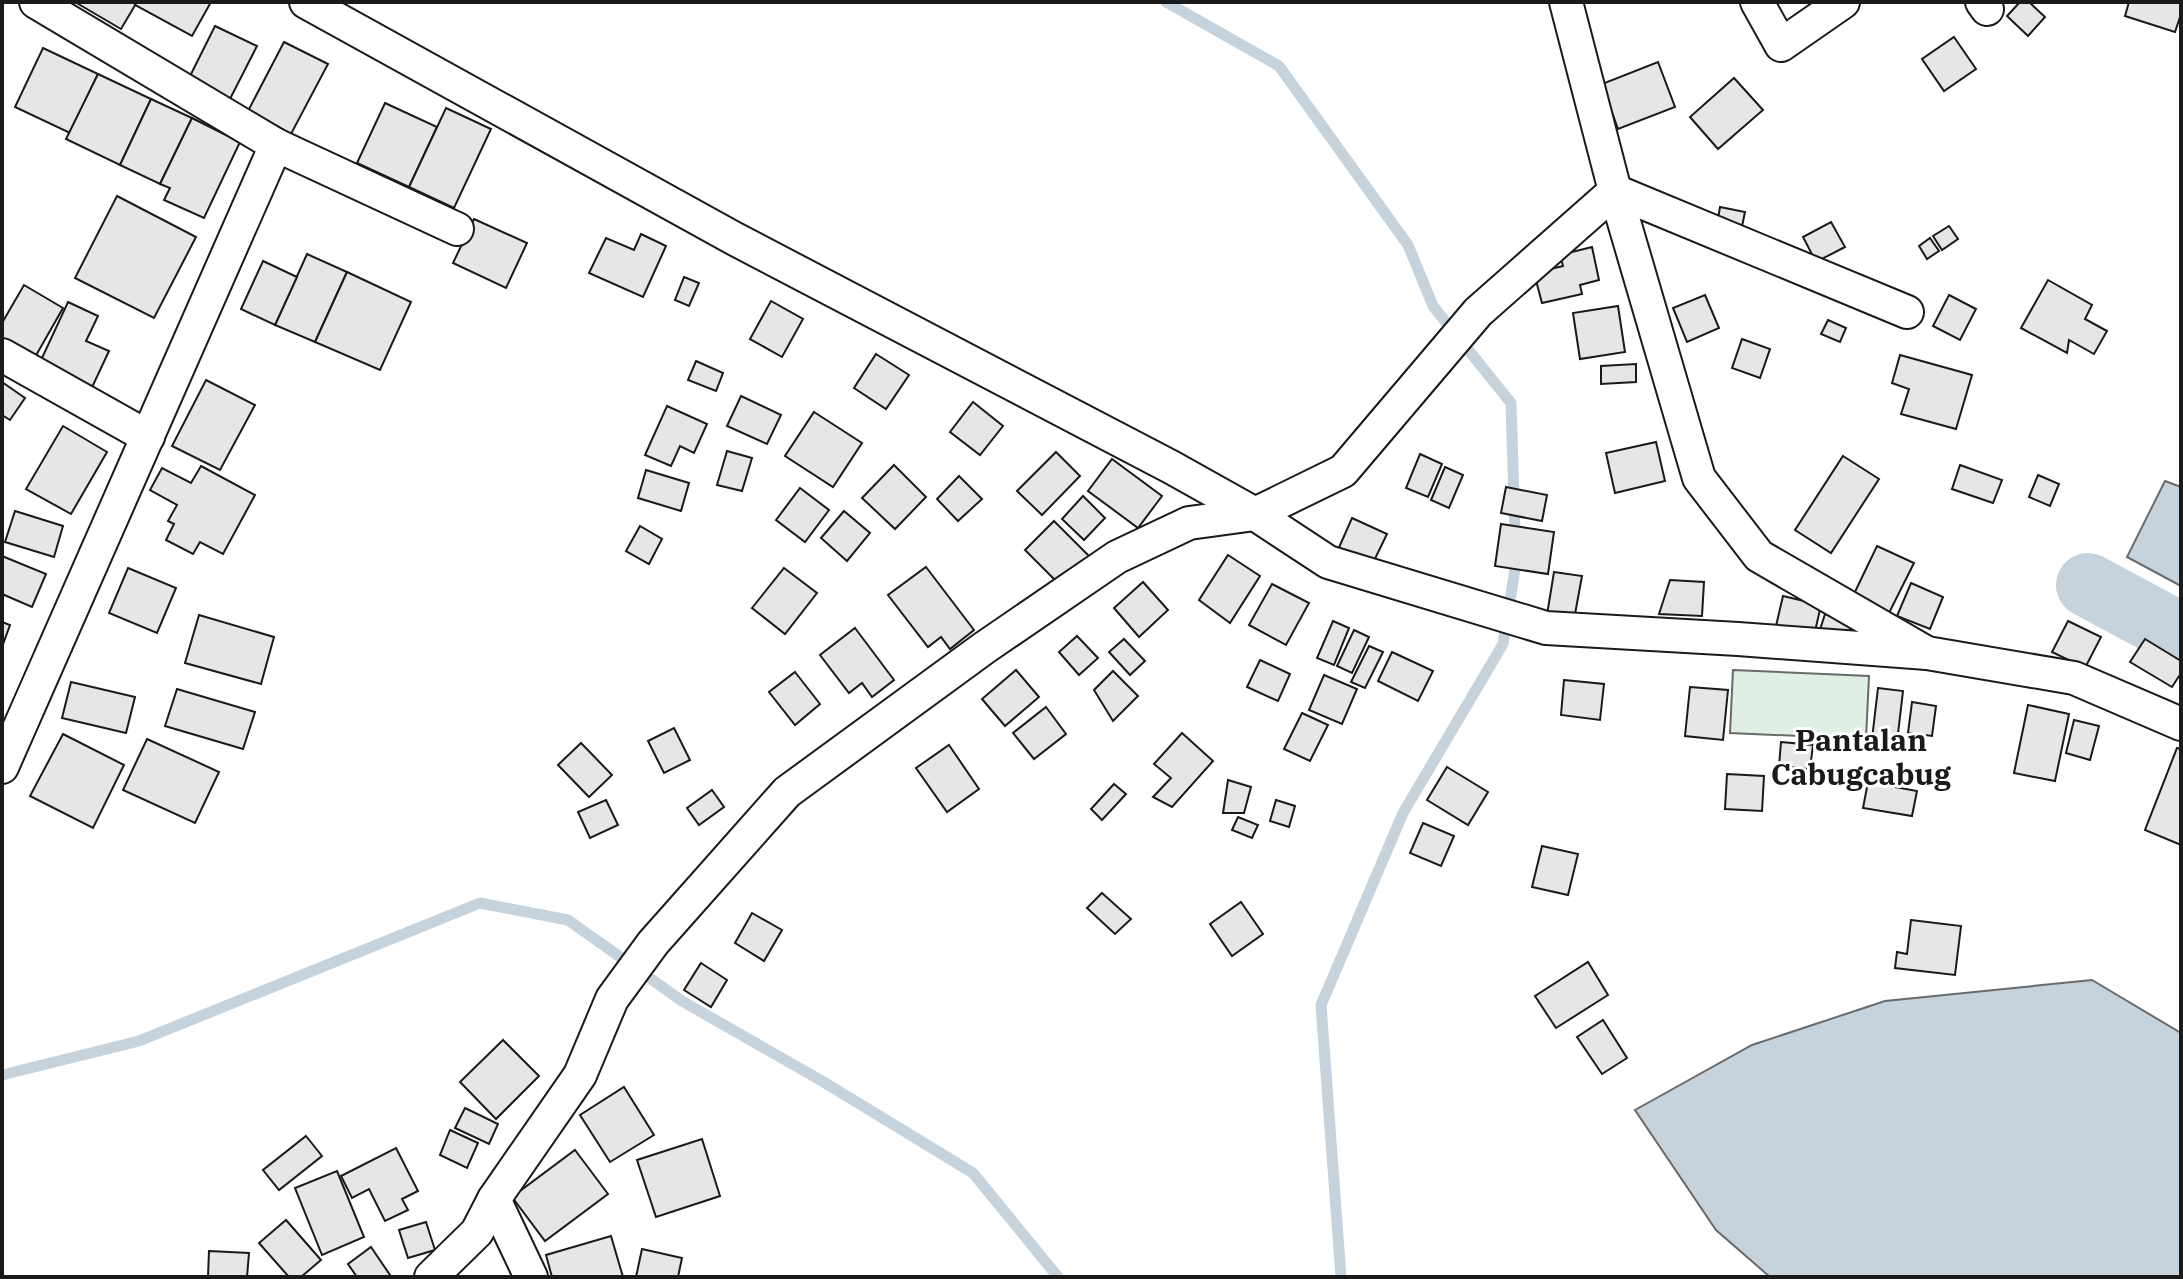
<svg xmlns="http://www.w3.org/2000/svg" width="2183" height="1279" viewBox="0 0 2183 1279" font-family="'IBM Plex Serif',serif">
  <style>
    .park { fill: #e0efe3; stroke: #6a6a6a; stroke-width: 2 }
    .water { fill: #c6d2dc; stroke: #6a6a6a; stroke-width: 2 }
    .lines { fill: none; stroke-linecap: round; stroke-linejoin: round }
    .stream { stroke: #c6d2dc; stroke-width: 11 }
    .river { stroke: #c6d2dc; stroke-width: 64 }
    .building { fill: #e6e6e6; stroke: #1a1a1a; stroke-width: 2 }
    .street-casing { stroke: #1a1a1a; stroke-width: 36 }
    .street { stroke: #fff; stroke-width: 32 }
    .labels { text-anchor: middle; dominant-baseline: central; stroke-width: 6; stroke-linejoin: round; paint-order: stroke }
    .quarter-label { font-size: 30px; font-weight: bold; fill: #1a1a1a; stroke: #fff }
  </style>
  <rect width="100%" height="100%" fill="#fff"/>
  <!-- park -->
  <polygon class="park" points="1733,670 1869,676 1866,739 1730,733"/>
  <!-- water -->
  <g class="water">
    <polygon points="2165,481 2181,487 2181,586 2127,557"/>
    <polygon points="2092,980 2181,1033 2181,1277 1770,1277 1716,1230 1635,1110 1752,1045 1885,1001"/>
  </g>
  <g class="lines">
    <!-- stream -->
    <g class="stream">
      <polyline points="1166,2 1279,66 1408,245 1433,306 1511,403 1516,563 1503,644 1403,813 1321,1005 1341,1277"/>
      <polyline points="2,1075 139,1041 480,903 568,920 682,1001 822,1081 973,1173 1058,1277"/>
    </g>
    <!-- river -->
    <polyline class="river" points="2088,585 2181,635"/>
  </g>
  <!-- building -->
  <g class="building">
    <polygon points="75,2 137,2 121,29"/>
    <polygon points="137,2 211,2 192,36 135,5"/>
    <polygon points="2020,2 2029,2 2045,17 2028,36 2007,16"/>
    <polygon points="2129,2 2181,2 2181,14 2175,32 2125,16"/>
    <polygon points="215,26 257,46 229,101 188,80"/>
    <polygon points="1954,37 1976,69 1944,91 1922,59"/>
    <polygon points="284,42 328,64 291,134 248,111"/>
    <polygon points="43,48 98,74 70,133 15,107"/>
    <polygon points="1658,62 1675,107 1618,129 1602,84"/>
    <polygon points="98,74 151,99 120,165 66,139"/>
    <polygon points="1734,78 1763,110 1718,149 1690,117"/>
    <polygon points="151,99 192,118 160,184 120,165"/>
    <polygon points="385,103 437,127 409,187 357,163"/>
    <polygon points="446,108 491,129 454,208 409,187"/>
    <polygon points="192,118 240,142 204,218 164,200 170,188 160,184"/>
    <polygon points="117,196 196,237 154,318 75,278"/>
    <polygon points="1720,207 1745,212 1740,236 1716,231"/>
    <polygon points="474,219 527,243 506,288 453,263"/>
    <polygon points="1831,222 1845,247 1816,262 1803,237"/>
    <polygon points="1949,226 1958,239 1942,250 1933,236"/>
    <polygon points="641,234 666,246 643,297 589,273 606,238 634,250"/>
    <polygon points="1930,238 1939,251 1927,259 1919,246"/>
    <polygon points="1592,247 1599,280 1580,285 1582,294 1542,303 1534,273 1563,266 1560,255"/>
    <polygon points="307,254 347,272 315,342 275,325"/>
    <polygon points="263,261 297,277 275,325 241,309"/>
    <polygon points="347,272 411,302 380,370 315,342"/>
    <polygon points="684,277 699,283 689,306 675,300"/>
    <polygon points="2048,280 2092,305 2085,319 2107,331 2094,354 2069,340 2067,353 2021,328"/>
    <polygon points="24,285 63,308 30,366 2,351 2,323"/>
    <polygon points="1705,295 1719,328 1687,342 1673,308"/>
    <polygon points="1949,295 1976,309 1960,340 1933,326"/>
    <polygon points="771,301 803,319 782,357 750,339"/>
    <polygon points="68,302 98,316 86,341 109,351 88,396 35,373"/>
    <polygon points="1618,306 1625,352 1580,359 1573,313"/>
    <polygon points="1828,320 1846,328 1840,342 1821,334"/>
    <polygon points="1742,339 1770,349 1760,378 1732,368"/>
    <polygon points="876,354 909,375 886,409 854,388"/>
    <polygon points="1900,355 1972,375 1956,429 1901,414 1909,389 1892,383"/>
    <polygon points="696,361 723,373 716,391 688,380"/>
    <polygon points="1636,364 1636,382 1601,384 1601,366"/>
    <polygon points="206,380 255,405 220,470 172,446"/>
    <polygon points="2,382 25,398 10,420 2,415"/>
    <polygon points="741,396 781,415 767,444 727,426"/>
    <polygon points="973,402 1003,426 980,455 950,432"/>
    <polygon points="667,406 707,424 694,453 680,446 671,466 645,455"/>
    <polygon points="814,412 862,443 833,487 785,456"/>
    <polygon points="63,426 107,452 71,514 26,489"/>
    <polygon points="1656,442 1665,481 1615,493 1606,453"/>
    <polygon points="727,451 752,458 742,491 717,485"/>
    <polygon points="1056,452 1080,476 1042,515 1017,491"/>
    <polygon points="1420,454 1442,464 1428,497 1406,488"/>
    <polygon points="1843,456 1879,479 1831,553 1795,530"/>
    <polygon points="1112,459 1162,496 1138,528 1088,491"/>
    <polygon points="894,465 926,497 895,529 862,498"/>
    <polygon points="1960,465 2002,480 1993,503 1952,489"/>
    <polygon points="201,466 255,495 223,554 200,542 193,554 166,540 174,524 168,521 177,505 150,490 162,468 191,483"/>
    <polygon points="1445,467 1463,475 1449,508 1431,500"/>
    <polygon points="646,470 689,483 681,511 638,498"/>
    <polygon points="2038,475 2059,484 2050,506 2029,497"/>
    <polygon points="959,476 982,499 958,521 937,499"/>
    <polygon points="1506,487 1547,495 1542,521 1501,513"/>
    <polygon points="800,488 829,510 805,542 776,520"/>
    <polygon points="1083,496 1105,518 1084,540 1062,519"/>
    <polygon points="15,511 63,526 54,557 5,542"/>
    <polygon points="844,511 870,533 847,561 821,538"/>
    <polygon points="1352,518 1387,534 1371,567 1337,552"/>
    <polygon points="1054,521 1095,562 1066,591 1025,550"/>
    <polygon points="1501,524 1554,532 1548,574 1495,566"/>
    <polygon points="640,526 662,539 649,564 626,551"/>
    <polygon points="1877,546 1914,563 1888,615 1852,598"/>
    <polygon points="1228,555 1260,576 1230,623 1199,600"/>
    <polygon points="2,556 46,574 32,607 2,594"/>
    <polygon points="926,567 974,630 950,649 941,637 928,647 888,595"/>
    <polygon points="128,568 176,588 157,633 109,613"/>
    <polygon points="784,568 817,593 785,634 752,608"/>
    <polygon points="1554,572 1582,576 1573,625 1546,621"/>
    <polygon points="1670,580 1704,582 1702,616 1659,614"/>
    <polygon points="1143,582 1168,610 1139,637 1114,608"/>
    <polygon points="1911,583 1943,597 1930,629 1897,616"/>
    <polygon points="1272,584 1309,603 1286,645 1249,625"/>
    <polygon points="1783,596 1821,605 1814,636 1776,626"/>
    <polygon points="1825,614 1852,622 1846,644 1818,636"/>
    <polygon points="199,615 274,637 261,684 185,663"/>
    <polygon points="1333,621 1349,628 1334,665 1317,658"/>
    <polygon points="2068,621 2101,637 2085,668 2052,652"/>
    <polygon points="2,622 10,625 2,647"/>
    <polygon points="855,628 894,680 872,697 862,683 849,693 820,655"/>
    <polygon points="1354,630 1369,637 1352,673 1337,666"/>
    <polygon points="1077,636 1098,658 1079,675 1059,652"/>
    <polygon points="1124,639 1145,661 1130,675 1109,652"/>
    <polygon points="2145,639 2181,661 2181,673 2172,687 2130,662"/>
    <polygon points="1369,646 1383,652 1365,688 1351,682"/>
    <polygon points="1392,652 1433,671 1418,701 1378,681"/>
    <polygon points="1260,660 1290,674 1278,701 1247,687"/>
    <polygon points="1016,670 1039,697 1005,726 982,699"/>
    <polygon points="1113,671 1138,696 1113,721 1094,690"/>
    <polygon points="795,672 820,704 795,725 769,692"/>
    <polygon points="1324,675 1357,689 1342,724 1309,710"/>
    <polygon points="1564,680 1604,684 1600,720 1561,715"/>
    <polygon points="71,682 135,697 126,733 62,718"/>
    <polygon points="1690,687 1728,690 1723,740 1685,736"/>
    <polygon points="1878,688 1903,691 1897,742 1872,739"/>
    <polygon points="177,689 255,712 243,749 165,726"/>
    <polygon points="1912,702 1936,706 1932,736 1908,733"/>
    <polygon points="2028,705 2069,714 2055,781 2014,773"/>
    <polygon points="1046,707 1066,734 1034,759 1013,733"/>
    <polygon points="1302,713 1328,725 1310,761 1284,749"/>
    <polygon points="2074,720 2099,726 2090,760 2066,753"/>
    <polygon points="674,728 690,760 664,773 648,741"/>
    <polygon points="1182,733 1213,761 1172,807 1153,797 1171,778 1154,764"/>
    <polygon points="63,734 124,765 93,828 30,796"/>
    <polygon points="147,739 219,772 195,823 123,790"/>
    <polygon points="1781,742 1813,745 1810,769 1779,766"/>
    <polygon points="581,743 612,775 589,797 558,765"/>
    <polygon points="949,745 979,789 947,812 916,768"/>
    <polygon points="2177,748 2181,749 2181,845 2145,830"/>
    <polygon points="1447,767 1488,792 1468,825 1427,800"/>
    <polygon points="1727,774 1764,776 1762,811 1725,809"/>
    <polygon points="1228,780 1251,787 1244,813 1223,813"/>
    <polygon points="1868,782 1917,791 1912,816 1863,808"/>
    <polygon points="1114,784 1126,794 1102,820 1091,809"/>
    <polygon points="712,790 724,807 699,825 687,808"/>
    <polygon points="606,800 618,825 590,838 578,812"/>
    <polygon points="1276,800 1295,806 1289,827 1270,821"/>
    <polygon points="1238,817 1258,825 1252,838 1232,830"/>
    <polygon points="1423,823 1454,836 1441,866 1410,853"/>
    <polygon points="1542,846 1578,854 1568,895 1532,887"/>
    <polygon points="1102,893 1131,919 1115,934 1087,908"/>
    <polygon points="1241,902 1263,934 1232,956 1210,924"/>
    <polygon points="752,913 782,930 764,961 735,943"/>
    <polygon points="1911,920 1961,926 1955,975 1895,968 1897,952 1907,954"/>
    <polygon points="1588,962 1608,995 1556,1028 1535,996"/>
    <polygon points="701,963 727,980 711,1007 684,990"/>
    <polygon points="1603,1020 1627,1058 1602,1074 1577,1037"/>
    <polygon points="503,1040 539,1076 496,1119 460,1082"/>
    <polygon points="624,1087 654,1135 610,1162 580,1115"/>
    <polygon points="465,1108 498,1124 489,1144 455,1128"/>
    <polygon points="450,1130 478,1143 467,1168 440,1155"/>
    <polygon points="306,1136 322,1156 279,1190 263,1170"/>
    <polygon points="702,1139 720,1196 656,1217 637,1160"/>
    <polygon points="396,1148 418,1191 402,1199 408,1210 385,1221 369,1189 352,1198 341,1176"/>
    <polygon points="575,1150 608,1194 545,1241 512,1197"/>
    <polygon points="337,1171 364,1237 322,1255 295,1188"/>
    <polygon points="286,1220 321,1260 301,1277 289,1277 259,1243"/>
    <polygon points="426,1222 435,1250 408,1258 399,1230"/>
    <polygon points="611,1236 623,1277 552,1277 546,1255"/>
    <polygon points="371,1247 390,1275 387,1277 357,1277 348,1264"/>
    <polygon points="642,1249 682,1258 678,1277 636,1277"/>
    <polygon points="209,1251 249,1253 247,1277 208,1277"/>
  </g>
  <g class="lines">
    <defs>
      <g id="street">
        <polyline points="36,2 276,145 457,229"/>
        <polyline points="306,2 735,239 1171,467 1255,514 1328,562 1546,628 1738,639 1927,653"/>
        <polyline points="1566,2 1615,191 1699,478 1759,556 1927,653 2074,678 2181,724"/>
        <polyline points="1757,2 1781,45 1843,2"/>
        <polyline points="1982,2 1987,9"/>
        <polyline points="1615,191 1907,312"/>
        <polyline points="2,355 148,437"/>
        <polyline points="2,767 276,145"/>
        <polyline points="494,1199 531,1277"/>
        <polyline points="431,1277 477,1232 494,1199 580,1075 612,999 653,943 787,792 984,648 1117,557 1189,523 1255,514 1343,471 1478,312 1615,191"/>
      </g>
    </defs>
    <!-- street casing -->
    <use href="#street" class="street-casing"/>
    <!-- street -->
    <use href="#street" class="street"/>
  </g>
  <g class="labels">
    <!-- quarter labels -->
    <g class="quarter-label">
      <text x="1861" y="739">Pantalan<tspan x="1861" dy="34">Cabugcabug</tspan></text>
    </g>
  </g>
  <!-- border -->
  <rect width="2183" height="1279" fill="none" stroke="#1a1a1a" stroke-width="8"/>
</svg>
